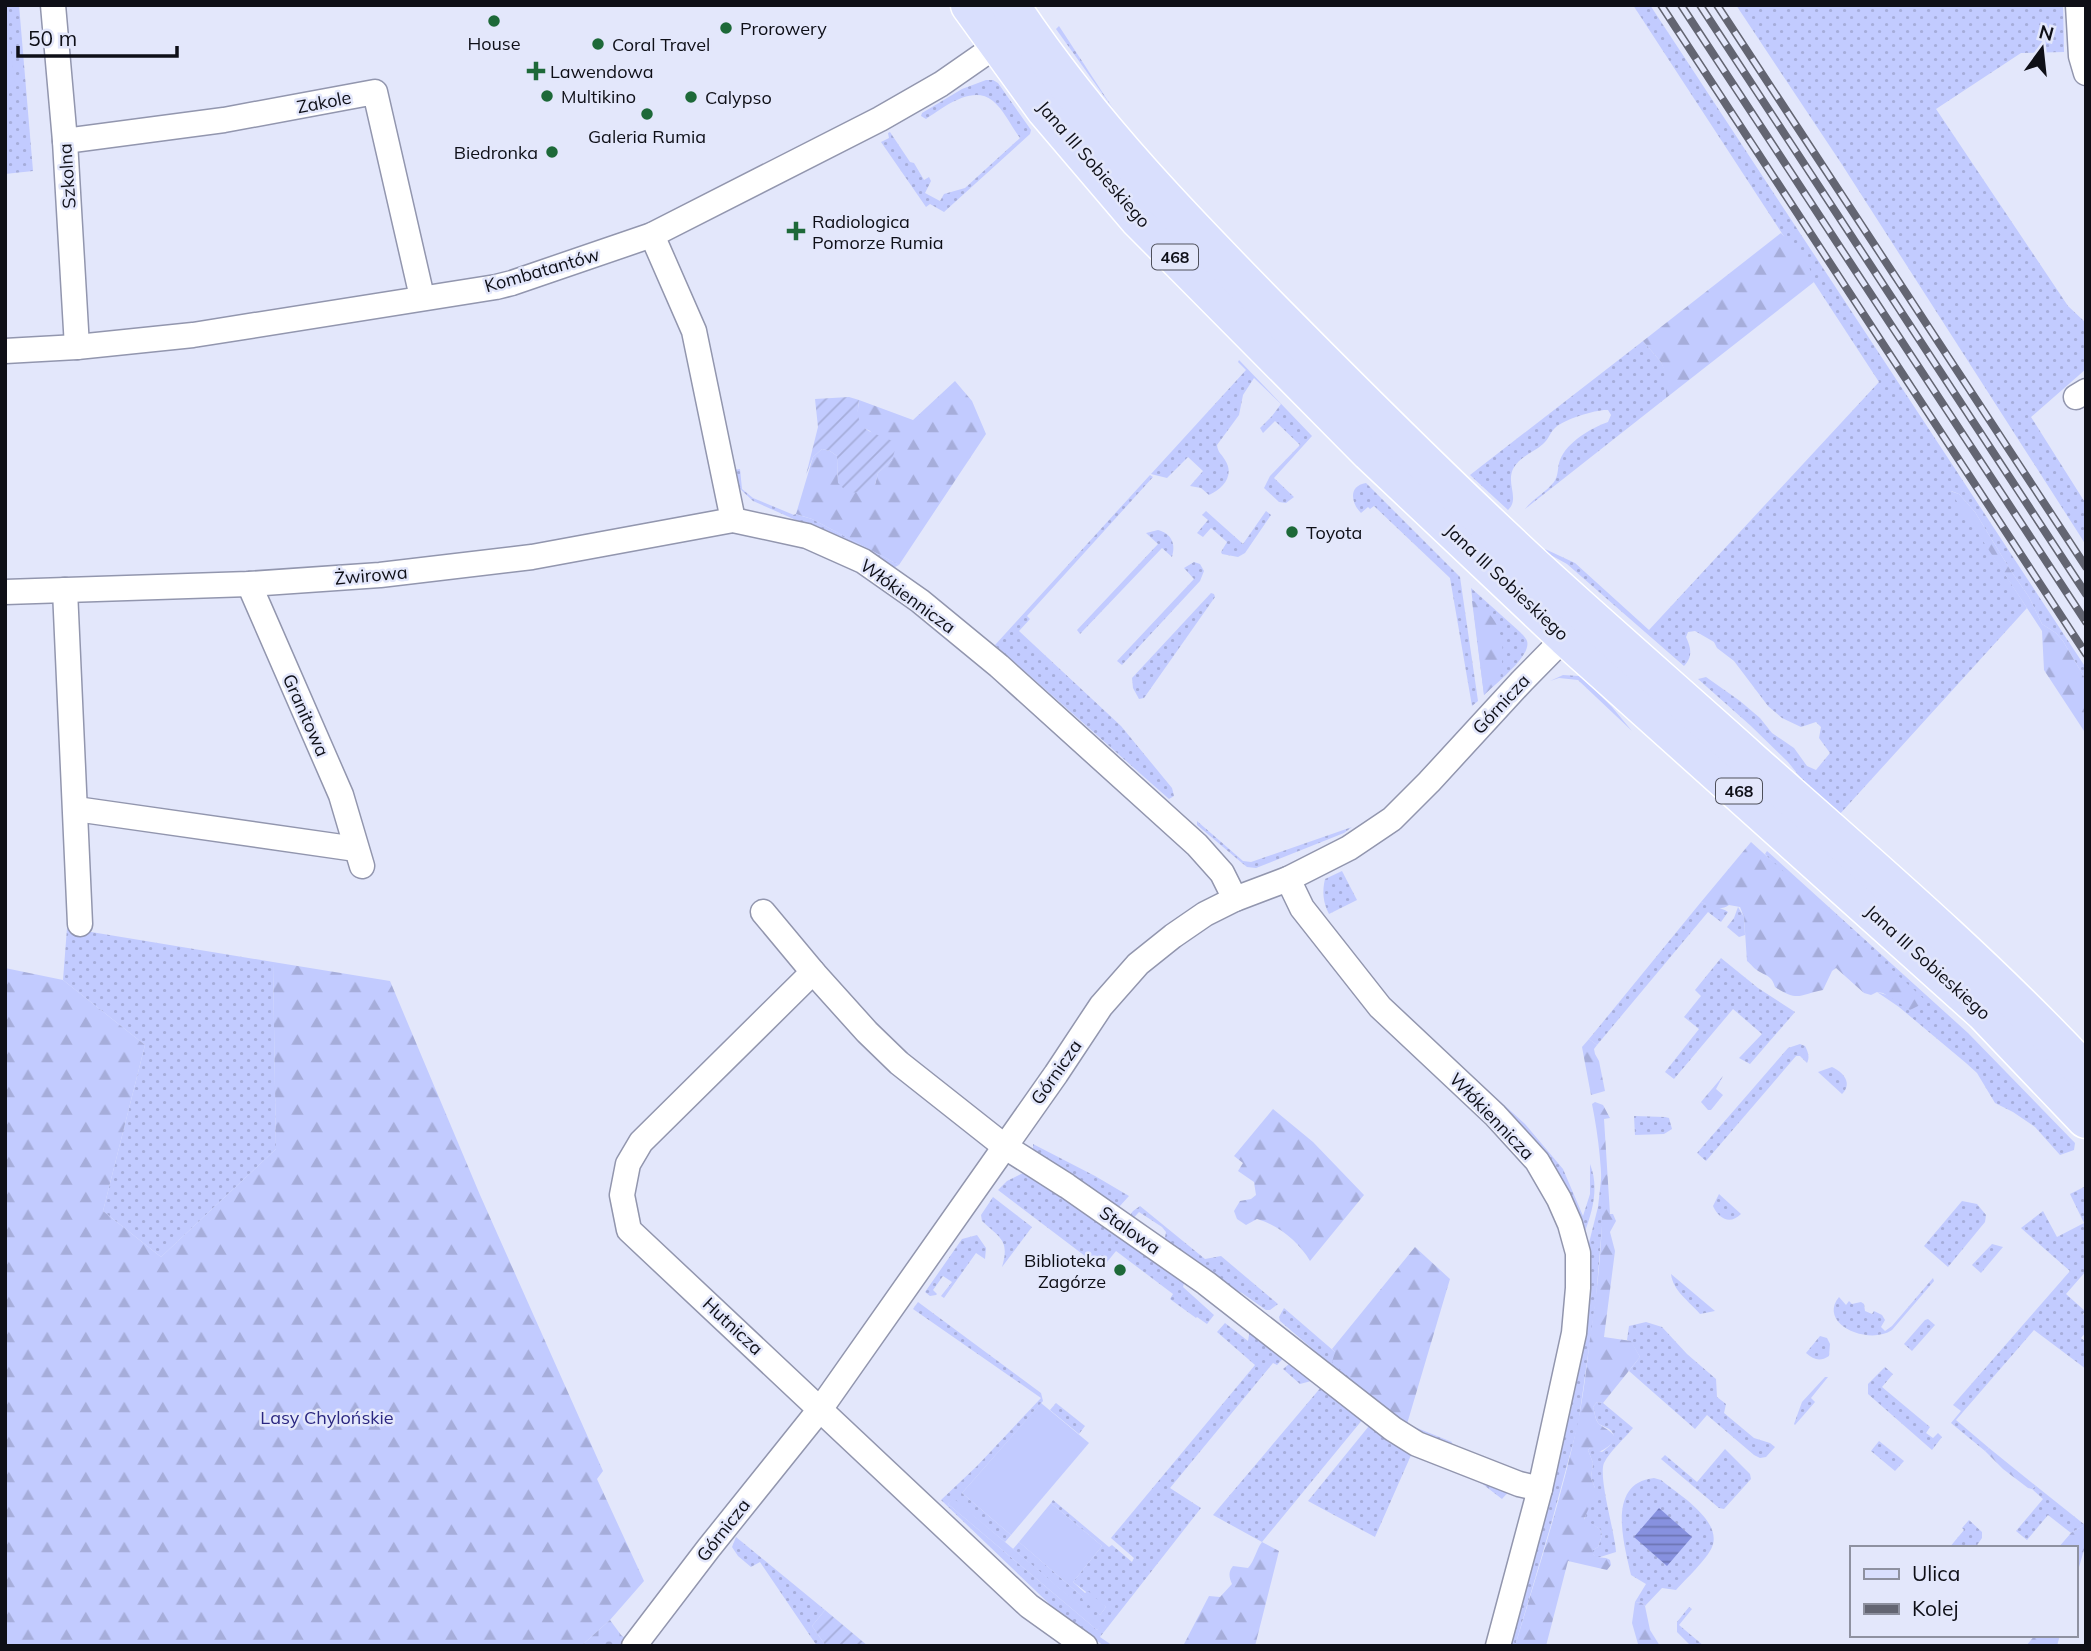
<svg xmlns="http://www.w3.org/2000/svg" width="2091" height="1651" viewBox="0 0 2091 1651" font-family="Mulish,sans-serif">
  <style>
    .grass { fill: url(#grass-dots) }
    .forest { fill: url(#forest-firs) }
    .cemetery { fill: url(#cemetery-stones) }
    .garden { fill: url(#garden-furrows) }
    .pitch { fill: #c2cbff }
    .water { fill: url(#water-rules) }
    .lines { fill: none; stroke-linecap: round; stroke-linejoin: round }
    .street-casing { stroke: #9296ae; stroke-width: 27 }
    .primary-casing { stroke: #fff; stroke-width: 41 }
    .street { stroke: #fff; stroke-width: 24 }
    .primary { stroke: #d9dffd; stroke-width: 38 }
    .rail-casing { stroke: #636572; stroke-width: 8 }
    .rail { stroke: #e3e7fb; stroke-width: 5; stroke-dasharray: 16; stroke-linecap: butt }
    .poi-dot { fill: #1d6938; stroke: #e3e7fb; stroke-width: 2.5 }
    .labels { text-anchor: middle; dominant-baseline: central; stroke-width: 5; stroke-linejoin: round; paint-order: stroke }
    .shield { fill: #e3e7fb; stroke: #4e505b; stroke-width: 2 }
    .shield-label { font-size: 16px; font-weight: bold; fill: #0e0f17 }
    .poi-label { font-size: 18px; fill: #0e0f17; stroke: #e3e7fb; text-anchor: start }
    .street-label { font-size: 18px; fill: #0e0f17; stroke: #e3e7fb }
    .park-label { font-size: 18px; fill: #2b2781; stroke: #e3e7fb }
  </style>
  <defs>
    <pattern id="grass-dots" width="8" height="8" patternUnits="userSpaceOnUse" patternTransform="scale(1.75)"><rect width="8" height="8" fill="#c2cbff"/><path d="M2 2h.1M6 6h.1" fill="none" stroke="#a6adda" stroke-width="1.8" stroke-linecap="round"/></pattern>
    <pattern id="forest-firs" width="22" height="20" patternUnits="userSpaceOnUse" patternTransform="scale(1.75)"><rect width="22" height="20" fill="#c2cbff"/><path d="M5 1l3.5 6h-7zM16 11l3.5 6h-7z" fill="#a6adda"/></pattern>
    <pattern id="cemetery-stones" width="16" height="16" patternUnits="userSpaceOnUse" patternTransform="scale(1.75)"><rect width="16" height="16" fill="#c2cbff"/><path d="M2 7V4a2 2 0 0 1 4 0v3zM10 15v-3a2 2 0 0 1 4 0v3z" fill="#a6adda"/></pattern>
    <pattern id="garden-furrows" width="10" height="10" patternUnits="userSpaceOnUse" patternTransform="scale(1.75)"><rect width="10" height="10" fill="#c2cbff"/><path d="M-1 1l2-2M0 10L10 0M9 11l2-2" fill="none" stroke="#a6adda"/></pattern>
    <pattern id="water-rules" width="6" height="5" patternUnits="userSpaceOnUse" patternTransform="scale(1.75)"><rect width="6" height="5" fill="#8791df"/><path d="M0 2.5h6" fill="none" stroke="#6d75b4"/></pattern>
  </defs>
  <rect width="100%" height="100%" fill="#e3e7fb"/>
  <!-- grass -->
  <g class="grass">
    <polygon points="5,5 19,5 33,171 5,174"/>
    <path d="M1633,5H1650L2086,668V680L2063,641L2056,633L2042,624L2029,597L2011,571L1975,512L1959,494L1951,491L2027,608L1839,815L1808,787L1788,762L1751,726L1698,679L1706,677L1740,701L1760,718L1772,733L1794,748L1807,766L1816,770L1830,753L1819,738L1821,727L1816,722L1801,727L1782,718L1768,706L1734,661L1717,648L1714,642L1695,631L1688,632L1686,637C1691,648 1693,656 1684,666L1567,564L1547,553L1545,549L1575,563L1649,630L1879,382Z"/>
    <polygon points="1736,5 2063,5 2064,52 2021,53 1936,109 2068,306 2086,323 2086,369 2031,417 2086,504 2086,545 1841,163"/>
    <polygon points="1059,26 1114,110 1056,29"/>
    <path d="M986,80H993L998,83L1031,130L1030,134L944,212L930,204L926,207L881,142L889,138L888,133L890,132L910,162L914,163L924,180L929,177L931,181L925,193L940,201L944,194L965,188L1020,138C1011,126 1004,110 993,101C972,84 943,108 926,119L921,116L922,113L962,89Z"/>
    <path d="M1643,341L1661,362L1667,374L1666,398L1525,509C1534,498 1546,492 1554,482C1559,475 1557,468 1560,460C1567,442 1591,428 1608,422L1611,415L1608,410C1597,409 1565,419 1556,427C1550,432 1549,439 1543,444C1533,453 1520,456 1513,469C1506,484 1520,499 1508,510L1470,475Z"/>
    <path d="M1239,360L1312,436L1274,478L1294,497L1286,503L1279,502L1264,488L1270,476L1300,445L1275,421L1263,433L1260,428L1272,416L1281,404L1254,378L1243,395L1239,415L1217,445C1218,453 1221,453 1225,460C1235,475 1223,489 1209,495L1201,488L1190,486L1203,471L1188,457L1167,478L1151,474L1246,370L1238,362Z"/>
    <polygon points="740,469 742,489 753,498 794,515 795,514 812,519 899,565 891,569 832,536 753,501 737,486 732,470"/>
    <polygon points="1150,475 1153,477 1027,616 1030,619 1019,631 1121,726 1172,788 1174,796 1169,799 995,645"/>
    <path d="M1366,483L1460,577L1478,701L1472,706L1450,578L1374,506L1370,509L1368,507L1361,513C1351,503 1348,486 1366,483Z"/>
    <polygon points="1206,511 1243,544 1266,511 1271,515 1245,553 1238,557 1222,554 1221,552 1227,542 1211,528 1203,537 1197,533 1208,520 1202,515"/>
    <path d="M1158,530C1172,534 1176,544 1172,557L1162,548L1080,634L1077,630L1158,544L1146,533Z"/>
    <polygon points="1194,562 1200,564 1204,571 1200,581 1122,665 1117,661 1194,579 1184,568"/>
    <path d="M1471,588L1520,632C1522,634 1526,638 1527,641C1532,656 1494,685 1484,695Z"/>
    <polygon points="1211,593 1214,594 1215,597 1144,698 1139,699 1133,688 1132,678"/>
    <polygon points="1563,675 1579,676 1585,680 1612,707 1632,731 1578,680 1559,678 1550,681"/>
    <polygon points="1197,821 1243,861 1251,862 1352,827 1344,833 1256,868 1247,867 1242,863 1197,825"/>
    <polygon points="1767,851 1968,1033 2075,1143 2074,1150 2060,1155 2035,1127 2013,1112 1995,1103 1977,1073 1966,1063 1899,1007 1877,992 1893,997 1910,1010 1765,854"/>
    <path d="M1342,871L1357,900L1329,914C1323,903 1322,891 1325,879Z"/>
    <path d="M1701,902C1710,906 1721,907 1728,912L1721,922L1708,912L1597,1045L1589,1039Z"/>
    <polygon points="1738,907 1744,917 1745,935 1739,937 1727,927 1734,918"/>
    <polygon points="67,928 273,962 276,1149 161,1257 103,1211 145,1045 63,980"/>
    <polygon points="1721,958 1758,988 1795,1012 1750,1064 1739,1058 1762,1034 1733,1009 1674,1079 1665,1072 1699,1029 1684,1017 1701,996 1695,990"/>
    <path d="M1800,1044L1805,1046C1808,1052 1810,1057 1807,1063L1800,1056H1796L1706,1161L1697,1153L1788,1048Z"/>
    <path d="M1832,1067C1843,1072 1853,1083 1842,1094L1818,1072Z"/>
    <path d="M1469,1073L1525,1124L1563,1169L1583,1216L1590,1194V1164C1599,1186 1593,1210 1585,1231L1583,1230L1547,1155L1516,1120L1468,1077Z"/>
    <polygon points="1634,1116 1665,1117 1669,1118 1672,1129 1664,1134 1635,1135"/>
    <polygon points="1033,1144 1095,1176 1129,1196 1119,1207 1033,1150"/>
    <polygon points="1602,1171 1603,1214 1596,1299 1578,1425 1550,1528 1515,1646 1507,1646 1565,1434 1581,1353 1587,1251 1598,1207"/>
    <polygon points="1023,1173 1033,1173 1186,1275 1183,1287 1214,1315 1207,1324 1197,1317 1196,1318 1170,1299 1173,1294 1116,1251 1103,1267 1087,1255 1085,1256 998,1190 1007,1181"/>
    <polygon points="2086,1186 2086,1271 2066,1294 2085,1311 2083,1314 2086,1317 2086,1332 2081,1338 2086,1342 2086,1369 2034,1330 1956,1420 1989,1448 1985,1451 1951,1423 1961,1411 1953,1405 2070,1271 2021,1228 2043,1211 2057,1237 2084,1223 2070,1194"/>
    <path d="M1719,1194L1741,1214C1730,1225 1719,1219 1713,1206Z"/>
    <path d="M993,1197L1032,1227L1002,1267C1010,1240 1000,1238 982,1221L981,1215Z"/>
    <polygon points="1962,1201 1977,1204 1986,1215 1985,1222 1948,1267 1924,1246"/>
    <polygon points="1140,1206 1205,1259 1221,1256 1278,1304 1270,1310 1266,1310 1242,1293 1230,1288 1158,1245 1165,1237 1166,1232 1162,1227 1139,1212 1130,1222 1128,1218 1133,1211"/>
    <polygon points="977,1235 986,1248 985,1259 976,1253 944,1298 941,1296 952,1282 943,1276 933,1290 937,1294 936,1295 930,1296 925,1292 962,1239"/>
    <polygon points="1992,1244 2003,1247 1981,1273 1972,1265"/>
    <path d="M1671,1274L1715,1311L1700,1314C1689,1301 1673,1291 1671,1274Z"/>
    <path d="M1933,1278L1934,1281L1892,1330C1869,1346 1817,1324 1839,1297L1846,1305L1849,1301L1852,1304L1861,1302L1864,1304L1865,1311L1872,1314L1874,1311L1882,1315L1885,1320L1881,1327L1885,1331L1892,1326Z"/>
    <polygon points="918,1302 1041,1393 1043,1401 962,1493 1011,1535 1005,1542 953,1499 948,1504 1097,1630 1101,1624 1013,1549 1019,1542 1083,1597 1100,1615 1106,1607 1073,1582 1102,1546 1051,1503 1053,1500 1109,1547 1112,1545 1132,1562 1134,1558 1111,1538 1255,1365 1217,1332 1225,1323 1248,1341 1251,1323 1288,1353 1277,1365 1273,1363 1170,1488 1201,1508 1100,1637 1113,1646 1104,1646 1061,1615 941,1500 977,1466 1041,1398 913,1309"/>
    <polygon points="1284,1308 1335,1352 1407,1424 1452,1442 1450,1449 1414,1436 1280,1321 1279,1317"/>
    <polygon points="1928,1319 1935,1325 1912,1351 1904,1344 1925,1320"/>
    <polygon points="1646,1322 1662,1327 1687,1354 1716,1379 1717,1397 1726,1404 1724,1413 1754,1438 1770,1443 1775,1447 1766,1457 1760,1458 1754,1455 1707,1415 1695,1429 1629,1371 1640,1357 1631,1342 1627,1340 1629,1326"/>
    <path d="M1820,1336L1827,1338L1830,1344L1829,1356C1820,1362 1814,1360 1806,1353Z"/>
    <polygon points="1295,1359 1363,1414 1363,1419 1262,1542 1213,1515 1322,1386 1315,1380 1300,1384 1283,1369"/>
    <polygon points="1885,1367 1893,1374 1882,1387 1930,1427 1926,1433 1933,1438 1938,1433 1942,1437 1932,1450 1868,1394 1868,1384"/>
    <polygon points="1825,1377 1828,1377 1811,1398 1815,1402 1795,1425 1794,1424 1802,1402"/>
    <path d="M1597,1402L1603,1403L1633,1428C1624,1439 1610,1451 1604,1463C1598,1477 1615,1533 1616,1552L1597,1558L1593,1554V1550L1598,1547L1602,1535L1600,1529L1584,1520L1595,1488L1591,1478L1593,1463L1588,1450L1590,1448L1602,1452C1610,1446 1620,1438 1609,1429C1606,1427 1602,1426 1599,1424C1595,1419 1595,1413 1593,1407Z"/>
    <polygon points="1056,1403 1085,1426 1079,1434 1050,1410"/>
    <polygon points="1373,1421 1388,1433 1399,1438 1490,1477 1511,1489 1502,1499 1463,1469 1424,1460 1412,1453 1375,1537 1308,1501"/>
    <polygon points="1879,1441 1904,1461 1895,1471 1871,1451"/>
    <polygon points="1725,1449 1750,1474 1751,1479 1724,1509 1719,1508 1661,1459 1665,1455 1697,1482"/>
    <path d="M1654,1478L1661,1480C1678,1494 1723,1521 1712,1547C1708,1558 1685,1580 1676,1590L1662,1588L1645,1606L1642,1603L1635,1602L1646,1584L1631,1575C1624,1544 1606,1483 1654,1478Z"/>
    <polygon points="2036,1486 2085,1525 2071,1533 2048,1515 2027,1540 2016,1531 2043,1499 2032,1489"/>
    <polygon points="1969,1520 1982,1532 1982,1538 1975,1548 1949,1548 1964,1530 1962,1528"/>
    <polygon points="736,1537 825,1610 812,1626 826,1646 817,1646 760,1562 751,1567 738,1556 732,1547"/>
    <polygon points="1689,1607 1692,1609 1679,1625 1704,1646 1691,1646 1677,1632 1677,1622"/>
  </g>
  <!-- forest -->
  <g class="forest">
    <polygon points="1781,233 1807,260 1814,282 1666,398 1666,374 1661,362 1643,341"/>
    <polygon points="955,381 972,401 986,434 899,565 812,519 796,514 813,457 822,449 830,451 837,456 838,483 875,485 878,473 892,460 870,431 862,427 857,418 859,400 913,420"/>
    <polygon points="1950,491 1959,494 1975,512 2011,571 2029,597 2042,624 2056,633 2063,641 2086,680 2086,734 2044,670 2042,631"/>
    <path d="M1472,601C1479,602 1481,604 1486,610C1506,631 1504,652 1500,680L1484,695Z"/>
    <path d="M1751,842L1924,999L1920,1005L1910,1010L1883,993L1877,992L1871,995L1864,993L1836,968L1832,971L1823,990C1799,995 1798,1002 1775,987C1772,977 1769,977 1760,972C1755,970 1751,964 1747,961L1744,917L1740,907L1729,905C1719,912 1711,906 1701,902Z"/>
    <polygon points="273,962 390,981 480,1195 603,1471 597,1479 644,1581 610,1620 581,1646 5,1646 5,968 63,980 145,1045 103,1211 161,1257 276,1149"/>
    <polygon points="1589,1039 1597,1045 1594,1049 1595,1054 1599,1061 1605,1091 1591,1095 1582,1047"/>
    <polygon points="1723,1076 1716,1089 1723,1095 1711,1110 1708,1110 1701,1102"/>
    <path d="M1595,1102L1603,1105L1610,1118L1604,1119L1610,1214H1613L1616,1221L1610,1232L1615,1251L1604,1337L1631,1341L1640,1357L1603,1403L1597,1402L1593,1407C1595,1413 1595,1420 1599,1424C1608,1431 1625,1436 1606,1448C1599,1453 1597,1452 1590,1448L1588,1450L1593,1463L1591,1478L1595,1488V1500L1588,1510L1584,1519L1600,1529L1602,1535L1598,1547L1593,1550V1554C1598,1559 1604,1556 1610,1560L1611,1565L1607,1570L1568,1561L1546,1646H1515C1537,1573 1561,1500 1577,1426C1584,1395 1587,1362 1591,1331C1603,1251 1608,1183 1592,1104Z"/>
    <path d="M1273,1109L1313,1142L1364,1195L1310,1261C1299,1242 1278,1225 1257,1219L1246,1225L1237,1219L1234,1211L1240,1201L1251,1199L1256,1195L1254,1182L1238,1171L1243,1163L1234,1156Z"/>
    <polygon points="1415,1247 1450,1279 1407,1424 1381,1406 1332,1362 1335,1352 1332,1349"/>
    <polygon points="1989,1448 2036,1486 2032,1489 2028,1488 2003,1469 1985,1451"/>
    <polygon points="2085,1525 2086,1543 2075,1581 2075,1548 2058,1548 2071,1533"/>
    <path d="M1262,1542L1279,1551L1255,1646H1183L1209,1596L1220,1597L1232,1584C1229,1577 1228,1572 1233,1566L1248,1568C1255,1560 1256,1550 1262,1542Z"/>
    <polygon points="1635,1602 1642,1603 1645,1606 1650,1630 1660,1646 1638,1644 1632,1623"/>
    <polygon points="2035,1635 2060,1635 2057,1646 2026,1646"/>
  </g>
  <!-- cemetery -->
  <polygon class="cemetery" points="610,1620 621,1635 634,1646 581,1646"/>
  <!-- garden -->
  <g class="garden">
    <path d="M849,397L859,400C853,433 872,431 897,443L892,460L878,473L875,485L864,493L847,492L838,483L837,456L830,451L822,449L813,457L806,475L818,427L815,399Z"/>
    <polygon points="825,1610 868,1646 826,1646 812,1626"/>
  </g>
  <!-- pitch -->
  <g class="pitch">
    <polygon points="5,5 15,85 5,86"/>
    <polygon points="1041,1403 1089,1443 1011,1535 962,1493"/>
    <polygon points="953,1498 1102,1624 1097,1630 948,1504"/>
    <polygon points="1051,1503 1102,1546 1073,1582 1085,1593 1088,1591 1106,1607 1100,1615 1082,1599 1083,1597 1019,1542"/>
  </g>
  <!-- water -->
  <polygon class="water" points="1659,1508 1692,1537 1667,1566 1634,1537"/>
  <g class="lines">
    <defs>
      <g id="street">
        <polyline points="53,5 65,141 77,347"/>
        <polyline points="2078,5 2081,56 2086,73"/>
        <polyline points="65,141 224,120 375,92 422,297"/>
        <polyline points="652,235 694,331 733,520"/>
        <polyline points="5,351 77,347 193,335 496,287 512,283 652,235 880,119 941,84 1010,36"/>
        <polyline points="2076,397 2086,391"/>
        <polyline points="249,584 341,795 362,866"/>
        <polyline points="65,590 80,924"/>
        <polyline points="5,592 249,584 380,575 532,557 733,520 807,536 863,561 920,601 999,666 1197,845 1222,873 1235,899"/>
        <polyline points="76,809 356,849"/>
        <polyline points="1288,879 1302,908 1380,1007 1495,1115 1537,1161 1559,1199 1570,1224 1578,1253 1578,1288 1574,1333 1540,1489 1498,1646"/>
        <polyline points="763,912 813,972 867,1032 899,1063 1004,1146 1067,1186 1206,1283 1393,1429 1417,1444 1519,1484 1540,1489"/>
        <polyline points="813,972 641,1142 628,1164 622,1195 629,1230 1029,1606 1085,1646"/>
        <polyline points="634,1646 708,1549 821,1408 1056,1074 1101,1006 1138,964 1173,936 1205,914 1235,899 1288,879 1349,848 1392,819 1429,782 1522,681 1575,627"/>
      </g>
      <g id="primary">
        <polyline points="970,5 1046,110 1138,218 1370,452 1566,637 1984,1012 2086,1119"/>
        <path d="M1010,5C1089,125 1188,226 1289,328C1369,409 1451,490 1535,568C1606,633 1679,696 1751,761C1865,862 1982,962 2086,1073"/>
      </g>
    </defs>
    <!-- street casing -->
    <use href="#street" class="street-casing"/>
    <!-- primary casing -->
    <use href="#primary" class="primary-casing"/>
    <!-- street -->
    <use href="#street" class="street"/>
    <!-- primary -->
    <use href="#primary" class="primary"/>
    <defs>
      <g id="rail">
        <polyline points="1661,5 2086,654"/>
        <polyline points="1681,5 2086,622"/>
        <polyline points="1700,5 2086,594"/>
        <polyline points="1717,5 2086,567"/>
      </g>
    </defs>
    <!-- rail casing -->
    <use href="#rail" class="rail-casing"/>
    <!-- rail -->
    <use href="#rail" class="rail"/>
  </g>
  <!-- markers -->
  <g class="poi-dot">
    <circle cx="494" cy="21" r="7"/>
    <circle cx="726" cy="28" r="7"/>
    <circle cx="598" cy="44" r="7"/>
    <path d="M532.5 60.5h7v7h7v7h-7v7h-7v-7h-7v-7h7z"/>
    <circle cx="547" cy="96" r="7"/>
    <circle cx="691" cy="97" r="7"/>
    <circle cx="647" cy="114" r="7"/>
    <circle cx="552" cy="152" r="7"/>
    <path d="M792.5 220.5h7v7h7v7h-7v7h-7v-7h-7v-7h7z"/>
    <circle cx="1292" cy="532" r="7"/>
    <circle cx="1120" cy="1270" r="7"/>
  </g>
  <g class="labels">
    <!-- shield labels -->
    <g class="shield">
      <rect x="1152" y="244.5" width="46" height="25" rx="5"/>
      <rect x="1716" y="778.5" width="46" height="25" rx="5"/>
    </g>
    <g class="shield-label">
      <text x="1175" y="257">468</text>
      <text x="1739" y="791">468</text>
    </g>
    <!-- poi labels -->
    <g class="poi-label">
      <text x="740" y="28">Prorowery</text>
      <text x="494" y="43" text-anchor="middle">House</text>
      <text x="612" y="44">Coral Travel</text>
      <text x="550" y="71">Lawendowa</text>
      <text x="561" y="96">Multikino</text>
      <text x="705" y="97">Calypso</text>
      <text x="647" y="136" text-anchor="middle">Galeria Rumia</text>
      <text x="538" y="152" text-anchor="end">Biedronka</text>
      <text x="812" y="221">Radiologica<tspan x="812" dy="21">Pomorze Rumia</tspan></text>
      <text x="1306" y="532">Toyota</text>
      <text x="1106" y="1260" text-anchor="end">Biblioteka<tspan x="1106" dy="21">Zagórze</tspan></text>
    </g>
    <!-- street labels -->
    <g class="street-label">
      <text transform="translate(324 102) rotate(-11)">Zakole</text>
      <text transform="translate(1094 164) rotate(49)">Jana III Sobieskiego</text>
      <text transform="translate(67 176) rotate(-94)">Szkolna</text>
      <text transform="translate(542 270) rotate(-16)">Kombatantów</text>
      <text transform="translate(371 575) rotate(-5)">Żwirowa</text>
      <text transform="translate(1507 582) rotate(43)">Jana III Sobieskiego</text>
      <text transform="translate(908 596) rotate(36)">Włókiennicza</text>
      <text transform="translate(1501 704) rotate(-47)">Górnicza</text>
      <text transform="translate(306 715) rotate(66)">Granitowa</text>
      <text transform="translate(1928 962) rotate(42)">Jana III Sobieskiego</text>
      <text transform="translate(1056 1072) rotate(-55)">Górnicza</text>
      <text transform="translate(1492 1116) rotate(46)">Włókiennicza</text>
      <text transform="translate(1130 1230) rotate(35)">Stalowa</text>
      <text transform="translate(733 1326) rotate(43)">Hutnicza</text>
      <text transform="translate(723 1530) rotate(-52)">Górnicza</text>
    </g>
    <!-- park labels -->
    <g class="park-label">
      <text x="327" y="1417">Lasy Chylońskie</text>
    </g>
  </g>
  <!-- border -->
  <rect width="2091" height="1651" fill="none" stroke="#0e0f17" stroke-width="14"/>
  <!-- legend -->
  <rect x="1850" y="1546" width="228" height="91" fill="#e3e7fb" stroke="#8e91a0" stroke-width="2"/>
  <rect x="1864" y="1569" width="35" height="10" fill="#d9dffd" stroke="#8e91a0" stroke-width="2"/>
  <text x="1912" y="1581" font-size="21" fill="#0e0f17">Ulica</text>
  <rect x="1864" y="1604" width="35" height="10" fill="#636572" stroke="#8e91a0" stroke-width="2"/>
  <text x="1912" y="1616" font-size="21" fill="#0e0f17">Kolej</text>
  <!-- north arrow -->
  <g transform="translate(2042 49) rotate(15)" stroke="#e3e7fb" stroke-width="5" paint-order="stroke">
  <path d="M0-5L12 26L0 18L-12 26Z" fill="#0e0f17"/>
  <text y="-10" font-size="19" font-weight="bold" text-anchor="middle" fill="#0e0f17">N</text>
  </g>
  <!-- scale -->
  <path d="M18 46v10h159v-10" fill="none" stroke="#0e0f17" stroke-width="3.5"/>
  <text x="28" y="46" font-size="21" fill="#0e0f17" stroke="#e3e7fb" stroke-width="5" paint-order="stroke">50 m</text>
</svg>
